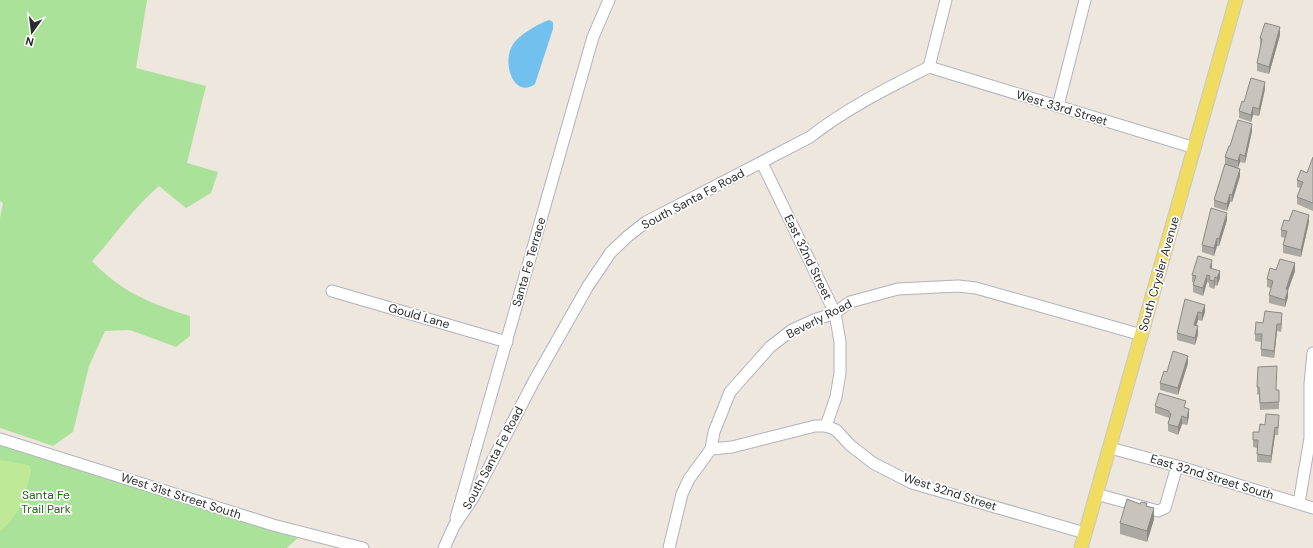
<svg xmlns="http://www.w3.org/2000/svg" width="1313" height="548" viewBox="0 0 1313 548" font-family="'DM Sans',sans-serif">
  <style>
    .green { fill: #abe29a }
    .pitch { fill: #beea96 }
    .water { fill: #71c0ed }
    .lines { fill: none; stroke-linecap: round; stroke-linejoin: round }
    .minor-casing { stroke: #b1b2be; stroke-width: 13 }
    .major-casing { stroke: #c8c8c8; stroke-width: 15 }
    .minor { stroke: #fff; stroke-width: 11 }
    .major { stroke: #efdc60; stroke-width: 13 }
    .wall { fill: #aca9a3 }
    .shaded-wall { fill: #8c8984 }
    .building { fill: #c8c4bd; stroke: #8c8984 }
    .labels { text-anchor: middle; dominant-baseline: central; stroke-width: 3.5; stroke-linejoin: round; paint-order: stroke }
    .street-label { font-size: 12px; fill: #2b2b2b; stroke: #fff }
    .park-label { font-size: 12px; fill: #23681b; stroke: #fff }
  </style>
  <rect width="100%" height="100%" fill="#ede7dd"/>
  <!-- green -->
  <g class="green">
    <path d="M0,0H147L136,68L206,86L187,163L218,172L211,193L186,208L159,186C133,208 115,236 92,261C120,291 151,304 190,316V336L176,347L130,330L105,331L89,366L73,432L53,446L0,428V218L3,203L0,201Z"/>
    <polygon points="0,439 303,533 287,548 0,548"/>
  </g>
  <!-- pitch -->
  <path class="pitch" d="M0,460L29,465L31,470C26,494 20,515 0,531Z"/>
  <!-- water -->
  <path class="water" d="M549,20L553,22V29L535,84C514,99 502,64 512,46C518,35 538,24 549,20Z"/>
  <g class="lines">
    <defs>
      <g id="minor">
        <polyline points="929,67 1195,148"/>
        <polyline points="929,67 946,0"/>
        <polyline points="1058,106 1085,0"/>
        <polyline points="762,163 835,313 840,342 840,373 836,397 826,426"/>
        <polyline points="332,291 507,342"/>
        <polyline points="0,439 273,525 363,548"/>
        <polyline points="1110,448 1177,466 1313,508"/>
        <polyline points="711,449 732,447 815,426 826,426 836,430 850,445 873,463 912,483 1085,533"/>
        <polyline points="1096,494 1158,511 1165,508 1177,466"/>
        <polyline points="1299,503 1310,438 1310,384 1313,353"/>
        <polyline points="456,518 593,37 609,0"/>
        <path d="M444,548L454,526L473,498L534,381L588,286L611,252L628,236L646,222L810,137C847,108 888,88 929,67"/>
        <polyline points="669,548 682,494 689,479 711,449 714,432 730,392 770,347 792,330 814,320 835,313 850,302 898,289 958,286 976,288 1142,335"/>
      </g>
      <polyline id="major" points="1081,548 1236,0"/>
    </defs>
    <!-- minor casing -->
    <use href="#minor" class="minor-casing"/>
    <!-- major casing -->
    <use href="#major" class="major-casing"/>
    <!-- minor -->
    <use href="#minor" class="minor"/>
    <!-- major -->
    <use href="#major" class="major"/>
  </g>
  <!-- wall -->
  <g class="wall">
    <polygon points="1280,35 1269,74 1257,71 1257,63 1261,46 1260,46 1260,38"/>
    <polygon points="1265,89 1259,116 1253,115 1251,122 1239,118 1239,111"/>
    <polygon points="1252,131 1245,163 1240,162 1238,168 1240,176 1232,202 1230,202 1227,211 1214,207 1214,200 1225,165 1225,157 1230,146"/>
    <polygon points="1313,158 1313,211 1297,204 1297,197 1300,188 1297,187 1297,180 1307,173"/>
    <polygon points="1227,220 1219,246 1217,246 1214,256 1202,252 1202,245"/>
    <polygon points="1289,221 1309,222 1301,257 1283,253 1283,245 1285,238 1281,237 1281,230"/>
    <polygon points="1212,268 1212,269 1220,278 1217,286 1215,285 1214,289 1209,287 1209,283 1207,282 1203,296 1193,292 1193,285 1194,283 1192,282 1192,275"/>
    <polygon points="1276,270 1295,271 1288,290 1288,297 1285,307 1269,303 1269,295 1271,288 1267,287 1267,279"/>
    <polygon points="1185,299 1205,312 1202,321 1198,320 1196,326 1198,334 1195,345 1177,340 1177,333"/>
    <polygon points="1282,320 1281,332 1277,331 1274,358 1261,356 1261,342 1255,341 1255,334 1263,323"/>
    <polygon points="1188,363 1178,395 1160,390 1160,383 1167,372"/>
    <polygon points="1258,367 1277,390 1279,402 1279,409 1260,410 1259,394 1257,395"/>
    <polygon points="1155,406 1186,408 1189,416 1187,425 1182,424 1178,435 1168,431 1168,424 1169,418 1155,413"/>
    <polygon points="1279,422 1278,435 1275,435 1271,463 1257,462 1257,448 1253,447 1253,440 1265,425"/>
    <polygon points="1147,506 1154,519 1147,542 1120,534 1120,523"/>
  </g>
  <!-- shaded-wall -->
  <g class="shaded-wall">
    <polygon points="1280,27 1280,35 1269,74 1269,67"/>
    <polygon points="1265,82 1265,89 1259,116 1259,109"/>
    <polygon points="1253,107 1253,115 1251,122 1251,115"/>
    <polygon points="1252,124 1252,131 1245,163 1245,156"/>
    <polygon points="1240,154 1240,162 1238,168 1238,161"/>
    <polygon points="1240,169 1240,176 1232,202 1232,195"/>
    <polygon points="1230,194 1230,202 1227,211 1227,204"/>
    <polygon points="1227,213 1227,220 1219,246 1219,239"/>
    <polygon points="1309,215 1309,222 1301,257 1301,250"/>
    <polygon points="1217,238 1217,246 1214,256 1214,248"/>
    <polygon points="1212,260 1212,268 1210,275 1210,268"/>
    <polygon points="1295,263 1295,271 1286,296 1286,289"/>
    <polygon points="1220,271 1220,278 1217,286 1217,278"/>
    <polygon points="1207,275 1207,282 1203,296 1203,288"/>
    <polygon points="1215,277 1215,285 1214,289 1214,281"/>
    <polygon points="1288,290 1288,297 1285,307 1285,300"/>
    <polygon points="1205,305 1205,312 1202,321 1202,313"/>
    <polygon points="1198,312 1198,320 1194,333 1194,325"/>
    <polygon points="1282,313 1282,320 1281,332 1281,324"/>
    <polygon points="1277,324 1277,331 1274,358 1274,351"/>
    <polygon points="1198,326 1198,334 1195,345 1195,338"/>
    <polygon points="1188,356 1188,363 1178,395 1178,388"/>
    <polygon points="1189,409 1189,416 1187,425 1187,418"/>
    <polygon points="1182,416 1182,424 1178,435 1178,427"/>
    <polygon points="1275,427 1275,435 1271,463 1271,456"/>
    <polygon points="1154,508 1154,519 1147,542 1147,531"/>
  </g>
  <!-- building -->
  <g class="building">
    <polygon points="1265,23 1280,27 1269,67 1257,63 1262,39 1260,38"/>
    <polygon points="1251,78 1265,82 1259,109 1253,107 1251,115 1239,111 1242,101 1244,102"/>
    <polygon points="1238,120 1252,124 1245,156 1240,154 1238,161 1225,157 1229,146 1230,146"/>
    <polygon points="1313,157 1313,203 1297,197 1303,182 1297,180 1301,170 1307,173"/>
    <polygon points="1225,164 1240,169 1232,195 1230,194 1227,204 1214,200"/>
    <polygon points="1211,208 1227,213 1219,239 1217,238 1214,248 1202,245"/>
    <polygon points="1293,210 1309,215 1301,250 1283,245 1287,231 1281,230 1284,220 1289,221"/>
    <polygon points="1198,256 1212,260 1210,268 1220,271 1217,278 1215,277 1214,281 1209,280 1210,276 1207,275 1203,288 1193,285 1196,276 1192,275"/>
    <polygon points="1280,259 1295,263 1286,289 1288,290 1285,300 1269,295 1273,281 1267,279 1270,268 1276,270"/>
    <polygon points="1185,299 1205,305 1202,313 1198,312 1194,325 1198,326 1195,338 1177,333"/>
    <polygon points="1265,311 1282,313 1281,324 1277,324 1274,351 1261,349 1262,334 1255,334 1256,322 1263,323"/>
    <polygon points="1173,351 1188,356 1178,388 1160,383 1164,371 1167,372"/>
    <polygon points="1277,366 1276,390 1279,390 1279,402 1260,403 1259,387 1257,387 1258,367"/>
    <polygon points="1159,393 1186,401 1184,407 1189,409 1187,418 1182,416 1178,427 1168,424 1171,414 1169,413 1169,411 1155,406"/>
    <polygon points="1266,414 1279,415 1278,428 1275,427 1271,456 1257,454 1258,440 1253,440 1253,432 1259,432 1260,424 1265,425"/>
    <polygon points="1127,499 1140,504 1141,502 1147,503 1146,506 1154,508 1147,531 1120,523"/>
  </g>
  <g class="labels">
    <!-- street labels -->
    <g class="street-label">
      <text transform="translate(1062 108) rotate(17)">West 33rd Street</text>
      <text transform="translate(693 199) rotate(-28)">South Santa Fe Road</text>
      <text transform="translate(808 257) rotate(64)">East 32nd Street</text>
      <text transform="translate(529 262) rotate(-74)">Santa Fe Terrace</text>
      <text transform="translate(1159 274) rotate(-74)">South Crysler Avenue</text>
      <text transform="translate(419 316) rotate(16)">Gould Lane</text>
      <text transform="translate(819 319) rotate(-27)">Beverly Road</text>
      <text transform="translate(493 458) rotate(-62)">South Santa Fe Road</text>
      <text transform="translate(1212 477) rotate(17)">East 32nd Street South</text>
      <text transform="translate(950 492) rotate(18)">West 32nd Street</text>
      <text transform="translate(181 496) rotate(18)">West 31st Street South</text>
    </g>
    <!-- park labels -->
    <g class="park-label">
      <text x="46" y="495">Santa Fe<tspan x="46" dy="14">Trail Park</tspan></text>
    </g>
  </g>
  <!-- north arrow -->
  <g transform="translate(32 32) rotate(194)" stroke="#ffffff" stroke-width="3" paint-order="stroke">
  <path d="M0-3L7 15L0 10L-7 15Z" fill="#2b2b2b"/>
  <text y="-6" font-size="11" font-weight="bold" text-anchor="middle" fill="#2b2b2b">N</text>
  </g>
</svg>
